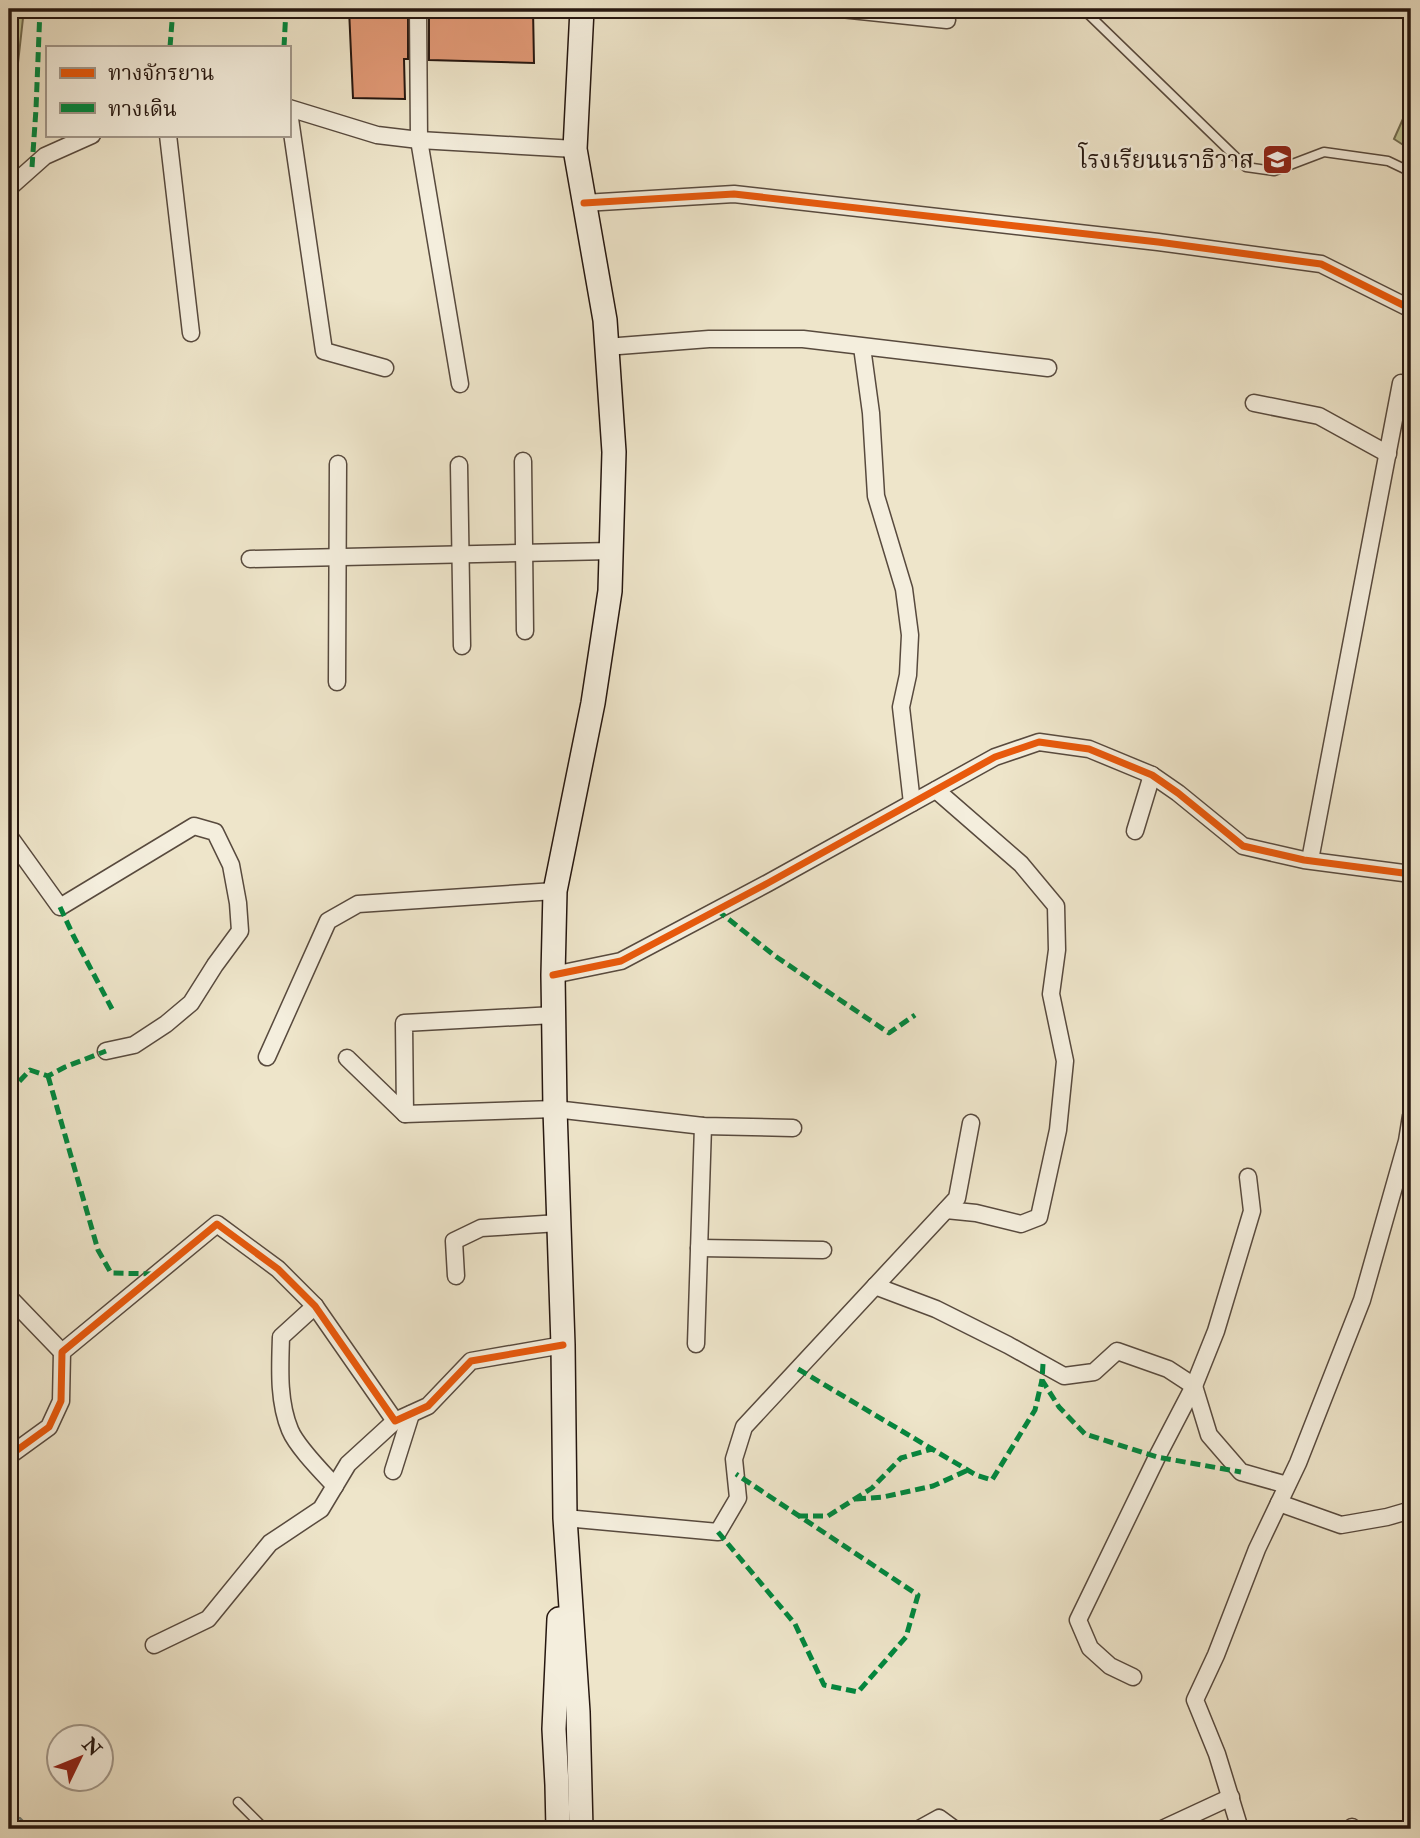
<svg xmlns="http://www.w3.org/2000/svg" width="1420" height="1838" viewBox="0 0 1420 1838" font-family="'IM FELL Double Pica','Noto Serif Thai',serif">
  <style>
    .green { fill: #bec393; stroke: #726d52; stroke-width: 2 }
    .water { fill: #9bbdbd; stroke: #6c7b78; stroke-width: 2 }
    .building { fill: #e19976; stroke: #261710; stroke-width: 2 }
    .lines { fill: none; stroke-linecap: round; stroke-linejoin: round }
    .lane-casing { stroke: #584a3e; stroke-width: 11 }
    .street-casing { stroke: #584a3e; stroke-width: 19 }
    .secondary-casing { stroke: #261710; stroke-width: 26 }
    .lane { stroke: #f4eedd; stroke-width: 8 }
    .street { stroke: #f4eedd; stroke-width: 16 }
    .secondary { stroke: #f4eedd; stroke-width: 23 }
    .quiet { stroke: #00873e; stroke-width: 5; stroke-dasharray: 10 5; stroke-linecap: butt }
    .cycleway-casing { stroke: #f4eedd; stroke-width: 11 }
    .cycleway { stroke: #e8590c; stroke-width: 7 }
    .labels { text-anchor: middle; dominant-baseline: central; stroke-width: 5; stroke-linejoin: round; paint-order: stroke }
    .poi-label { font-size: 24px; fill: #261710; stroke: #f4eedd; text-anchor: end }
  </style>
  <rect width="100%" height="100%" fill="#eee5ca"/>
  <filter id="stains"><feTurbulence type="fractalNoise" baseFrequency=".00286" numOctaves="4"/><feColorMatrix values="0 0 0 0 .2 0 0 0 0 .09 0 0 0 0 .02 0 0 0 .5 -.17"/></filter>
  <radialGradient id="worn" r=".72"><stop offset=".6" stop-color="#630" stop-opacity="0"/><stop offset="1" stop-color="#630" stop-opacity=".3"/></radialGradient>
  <!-- green -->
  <g class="green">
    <polygon points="9,9 24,9 9,144"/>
    <polygon points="1411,101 1411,150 1394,139"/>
  </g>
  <!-- water -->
  <polygon class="water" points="12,1817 20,1818 31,1829 9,1829 9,1821"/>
  <!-- building -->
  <g class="building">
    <polygon points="349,9 408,9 408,59 404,59 405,99 353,98"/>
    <polygon points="429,9 533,9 534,63 429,60"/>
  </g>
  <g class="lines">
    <defs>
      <g id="lane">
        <polyline points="1083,9 1246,167 1274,171 1324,152 1388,161 1411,172"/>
        <polyline points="238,1802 265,1829"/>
      </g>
      <g id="street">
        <polyline points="418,9 419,140 460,384"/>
        <polyline points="841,9 947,20"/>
        <polyline points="289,108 377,135 419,140 575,149"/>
        <polyline points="289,112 324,351 385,368"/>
        <polyline points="168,135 191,333"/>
        <polyline points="9,188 45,156 92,135"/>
        <polyline points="584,203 734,194 1158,242 1321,264 1411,309"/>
        <polyline points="606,347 709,339 803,339 1048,368"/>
        <polyline points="862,347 871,413 876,496 904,589 910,635 908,675 901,707 912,803"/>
        <polyline points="1254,403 1319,416 1388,454"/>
        <polyline points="523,461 525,631"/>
        <polyline points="459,465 462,646"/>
        <polyline points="250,559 611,551"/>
        <polyline points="337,682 338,464"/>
        <polyline points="936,790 1021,864 1056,906 1057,950 1051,994 1065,1061 1058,1130 1039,1217 1021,1224 976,1213 946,1210"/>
        <polyline points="1135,831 1152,775"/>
        <polyline points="9,836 60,907 194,826 215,832 231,865 238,903 240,931 215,965 191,1003 166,1024 134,1045 106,1051"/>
        <polyline points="1310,860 1401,383"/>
        <polyline points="553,975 621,961 768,883 995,757 1039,742 1089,749 1152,775 1178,793 1243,846 1304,860 1411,874"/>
        <polyline points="554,1015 404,1023 405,1114 555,1109 703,1126 793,1128"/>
        <polyline points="267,1057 328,921 358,904 555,891"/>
        <polyline points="347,1058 405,1114"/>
        <polyline points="699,1248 823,1250"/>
        <polyline points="456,1276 454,1241 481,1228 559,1223"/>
        <polyline points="875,1286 936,1309 1008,1345 1064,1376 1094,1372 1117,1351 1168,1369 1194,1386 1209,1435 1241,1472 1287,1485"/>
        <polyline points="9,1297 62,1352"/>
        <path d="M315,1306L281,1337C280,1368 278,1401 290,1430C297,1447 323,1473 335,1486"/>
        <polyline points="696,1344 703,1126"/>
        <polyline points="9,1456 49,1427 61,1401 62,1352 217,1224 278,1269 315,1306 395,1421 428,1406 471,1361 563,1345"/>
        <polyline points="393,1471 411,1414"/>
        <polyline points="1279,1503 1341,1525 1387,1517 1411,1510"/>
        <polyline points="565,1518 718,1532 738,1498 734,1459 744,1427 957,1198 971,1123"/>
        <polyline points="154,1645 208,1619 270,1543 321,1509 348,1464 395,1421"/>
        <polyline points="1133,1677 1110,1666 1090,1648 1078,1620 1157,1457 1194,1386 1216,1331 1252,1211 1248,1177"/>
        <polyline points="1352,1827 1354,1829"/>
        <polyline points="919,1829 939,1818 954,1829"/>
        <polyline points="1162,1829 1231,1797"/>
        <polyline points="1240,1829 1217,1754 1195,1700 1216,1655 1257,1549 1298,1463 1362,1300 1407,1141 1411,1116"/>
      </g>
      <g id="secondary">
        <polyline points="558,1829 557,1785 554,1729 559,1619"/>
        <polyline points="581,1829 578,1712 565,1518 563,1345 555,1109 553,975 555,891 593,703 610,591 614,452 605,320 575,149 582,9"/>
      </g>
    </defs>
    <!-- lane casing -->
    <use href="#lane" class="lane-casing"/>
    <!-- street casing -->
    <use href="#street" class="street-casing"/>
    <!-- secondary casing -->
    <use href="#secondary" class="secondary-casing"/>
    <!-- lane -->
    <use href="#lane" class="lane"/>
    <!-- street -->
    <use href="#street" class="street"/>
    <!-- secondary -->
    <use href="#secondary" class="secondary"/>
    <!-- quiet -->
    <g class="quiet">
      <polyline points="170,47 173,9"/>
      <polyline points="284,47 286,9"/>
      <polyline points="32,167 36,109 40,9"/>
      <polyline points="60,907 73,935 112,1009"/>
      <polyline points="717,910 775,956 889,1033 915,1015"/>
      <polyline points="48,1076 98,1250 111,1273 156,1274"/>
      <polyline points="9,1092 30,1070 48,1076 65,1067 106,1051"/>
      <polyline points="1043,1364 1042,1380 1059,1407 1085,1434 1157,1457 1241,1472"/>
      <polyline points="798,1369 932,1449"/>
      <polyline points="856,1499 883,1497 933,1486 968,1470"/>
      <polyline points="798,1516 828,1516 872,1488 901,1458 932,1449 976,1475 992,1480 1035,1410 1042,1380"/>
      <polyline points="718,1532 795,1624 824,1685 858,1692 906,1637 918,1595 736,1474"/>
    </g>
    <defs>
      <g id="cycleway">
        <polyline points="584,203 734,194 1158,242 1321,264 1411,309"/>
        <polyline points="553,975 621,961 768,883 995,757 1039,742 1089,749 1152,775 1178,793 1243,846 1304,860 1411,874"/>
        <polyline points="9,1456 49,1427 61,1401 62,1352 217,1224 278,1269 315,1306 395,1421 428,1406 471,1361 563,1345"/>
      </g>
    </defs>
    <!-- cycleway casing -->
    <use href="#cycleway" class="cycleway-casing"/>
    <!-- cycleway -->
    <use href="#cycleway" class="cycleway"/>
  </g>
  <!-- icons -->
  <defs>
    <symbol id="school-square" viewBox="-11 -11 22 22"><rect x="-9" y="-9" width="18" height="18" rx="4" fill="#8f2418" stroke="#f4eedd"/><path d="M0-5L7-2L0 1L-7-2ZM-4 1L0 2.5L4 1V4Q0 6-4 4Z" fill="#fff"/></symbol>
  </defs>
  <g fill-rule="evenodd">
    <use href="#school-square" x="1260" y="142" width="35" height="35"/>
  </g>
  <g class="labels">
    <!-- poi labels -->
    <g class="poi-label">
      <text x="1254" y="160">โรงเรียนนราธิวาส</text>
    </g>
  </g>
  <!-- margin -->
  <rect width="1420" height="1838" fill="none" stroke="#eee5ca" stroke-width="35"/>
  <rect x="10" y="10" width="1399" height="1817" fill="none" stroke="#261710" stroke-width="3.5"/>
  <rect x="18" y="18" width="1385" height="1803" fill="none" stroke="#261710" stroke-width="2"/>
  <!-- legend -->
  <rect x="46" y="46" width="245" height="91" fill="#f4eedd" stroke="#a2988b" stroke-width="2"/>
  <rect x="60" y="68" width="35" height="10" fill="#e8590c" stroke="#a2988b" stroke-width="2"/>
  <text x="108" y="80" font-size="21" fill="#261710">ทางจักรยาน</text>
  <rect x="60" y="103" width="35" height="10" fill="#00873e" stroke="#a2988b" stroke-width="2"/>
  <text x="108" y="116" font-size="21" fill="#261710">ทางเดิน</text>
  <!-- north arrow -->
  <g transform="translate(80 1758) rotate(47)"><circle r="33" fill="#f4eedd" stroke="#a2988b" stroke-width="2"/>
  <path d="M0-5L12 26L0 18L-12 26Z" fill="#8f2418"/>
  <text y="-10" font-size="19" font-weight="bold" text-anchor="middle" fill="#261710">N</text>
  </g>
  <rect width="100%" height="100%" filter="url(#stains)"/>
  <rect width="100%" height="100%" fill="url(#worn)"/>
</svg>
